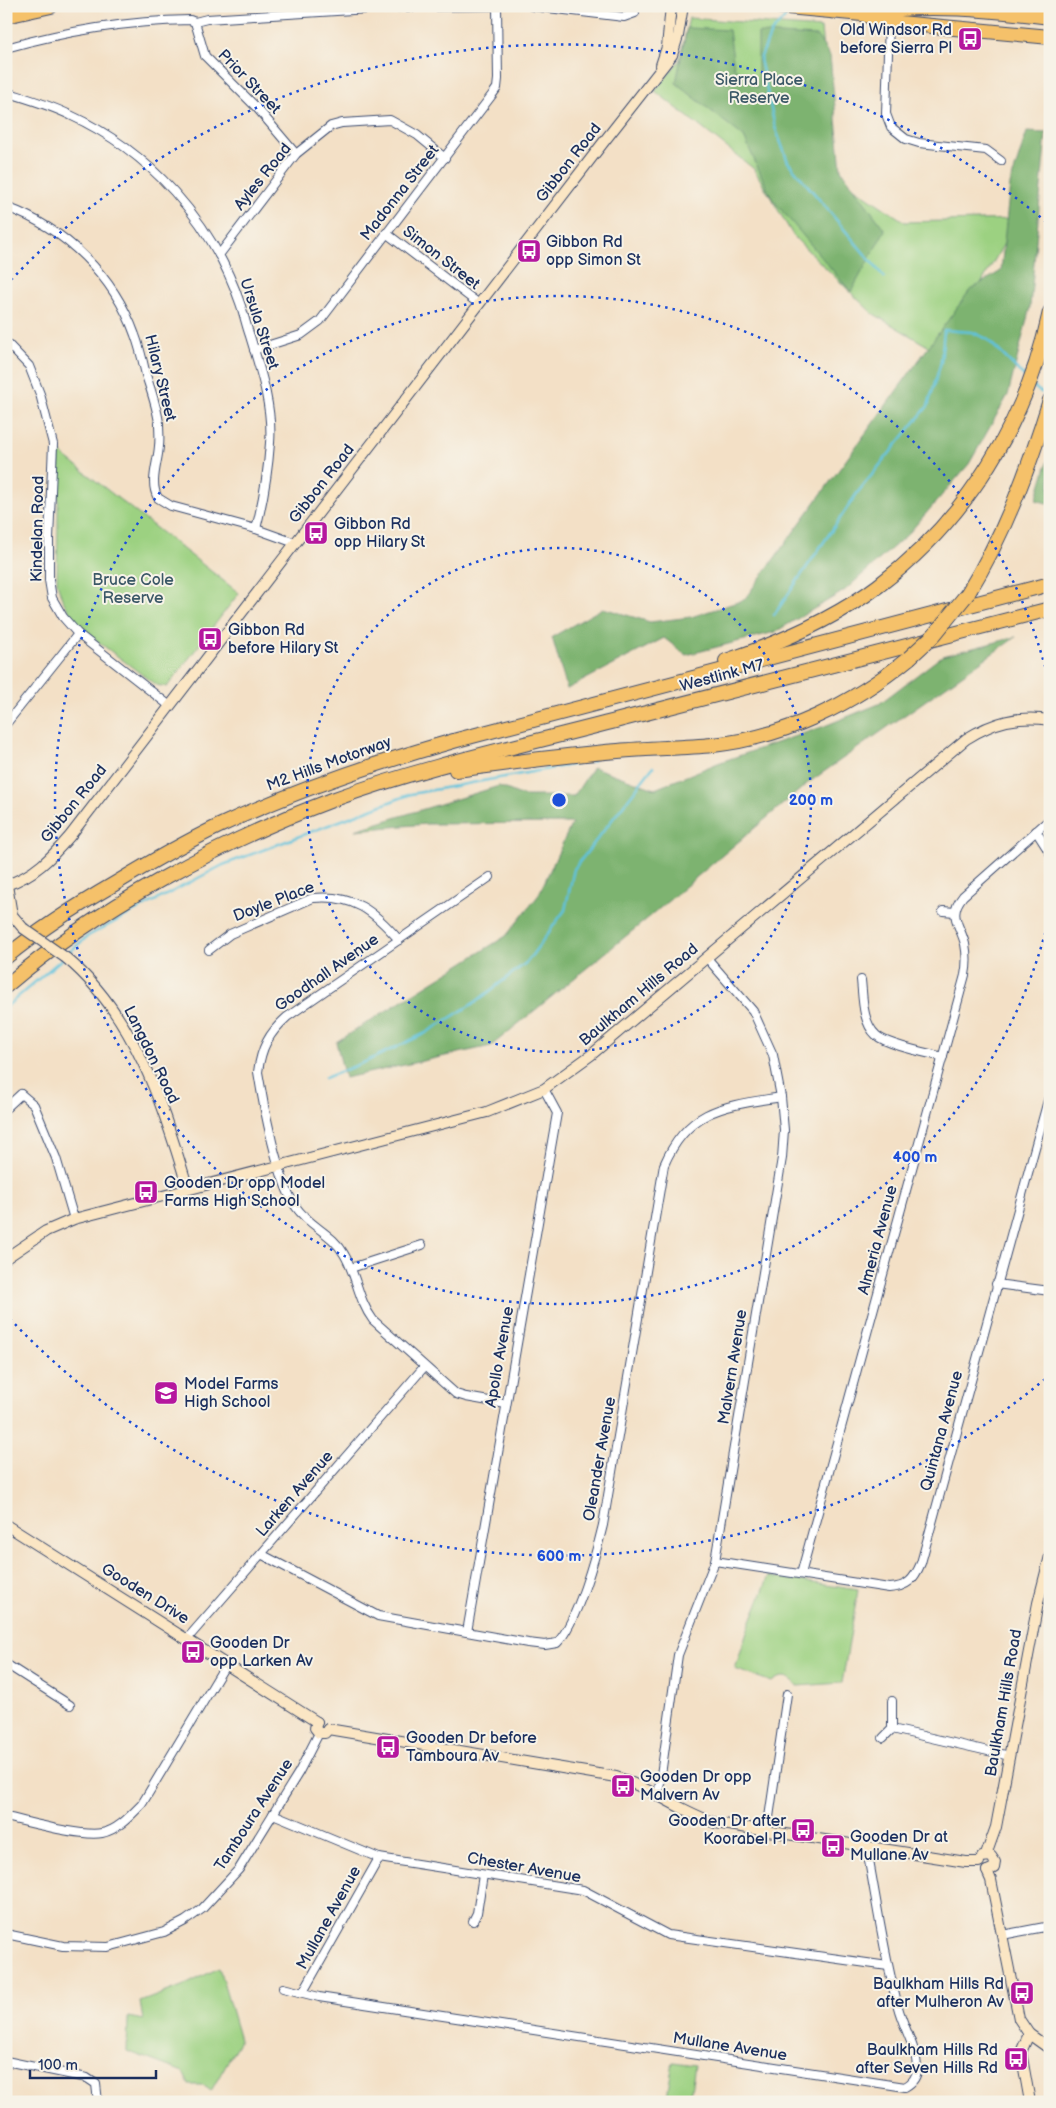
<svg xmlns="http://www.w3.org/2000/svg" width="1056" height="2108" viewBox="0 0 1056 2108" font-family="'Balsamiq Sans',sans-serif">
  <style>
    .green { fill: #9cd181; stroke: #5c8070 }
    .forest { fill: #7db36f; stroke: #4c7166 }
    .lines { fill: none; stroke-linecap: round; stroke-linejoin: round }
    .stream { stroke: #5ec2dc; stroke-width: 2.5 }
    .street-casing { stroke: #3b4a6e; stroke-width: 10 }
    .secondary-casing { stroke: #3b4a6e; stroke-width: 12 }
    .highway-casing { stroke: #3b4a6e; stroke-width: 16 }
    .street { stroke: #fff; stroke-width: 8 }
    .secondary { stroke: #fbe6c4; stroke-width: 10 }
    .highway { stroke: #f5c16b; stroke-width: 14 }
    .secondary-bridge-casing { stroke: #3b4a6e; stroke-width: 12; stroke-linecap: butt }
    .highway-bridge-casing { stroke: #3b4a6e; stroke-width: 16; stroke-linecap: butt }
    .secondary-bridge { stroke: #fbe6c4; stroke-width: 10 }
    .highway-bridge { stroke: #f5c16b; stroke-width: 14 }
    .ring { fill: none; stroke: #1d4ed8; stroke-width: 2.5; stroke-dasharray: 2.5 5 }
    .labels { text-anchor: middle; dominant-baseline: central; stroke-width: 4; stroke-linejoin: round; paint-order: stroke }
    .poi-label { font-size: 16px; fill: #1b2f5e; stroke: #f7f3e8; text-anchor: start }
    .park-label { font-size: 16px; fill: #3b5867; stroke: #f7f3e8 }
    .street-label { font-size: 16px; fill: #1b2f5e; stroke: #f7f3e8 }
    .centre { fill: #1d4ed8; stroke: #f7f3e8; stroke-width: 2.5 }
    .ring-label { font-size: 15px; text-anchor: middle; font-weight: bold; fill: #1d4ed8; stroke: #f7f3e8; stroke-width: 4; stroke-linejoin: round; paint-order: stroke }
  </style>
  <rect width="100%" height="100%" fill="#f7f3e8"/>
  <filter id="ink" filterUnits="userSpaceOnUse"><feTurbulence type="fractalNoise" baseFrequency=".02" numOctaves="2"/><feDisplacementMap in="SourceGraphic" scale="10" xChannelSelector="R" yChannelSelector="G"/><feConvolveMatrix kernelMatrix="1 2 1 2 8 2 1 2 1" color-interpolation-filters="sRGB"/></filter>
  <filter id="wash" filterUnits="userSpaceOnUse"><feTurbulence type="fractalNoise" baseFrequency=".0096" numOctaves="4" result="noise"/><feDisplacementMap in="SourceGraphic" scale="20" xChannelSelector="R" yChannelSelector="G"/><feGaussianBlur stdDeviation="1.12" result="paint"/><feColorMatrix in="noise" values="0 0 0 0 0 0 0 0 0 0 0 0 0 0 0 0 0 1.4 0 .05"/><feComposite in="paint" operator="in"/></filter>
  <g filter="url(#wash)">
    <rect width="100%" height="100%" fill="#f3e0c6"/>
    <!-- green -->
    <g class="green">
      <polygon points="689,18 821,28 835,175 905,222 1018,219 941,354 872,313 794,237 754,169 655,91 679,61"/>
      <polygon points="59,452 239,593 167,687 156,685 77,626 62,599 57,583"/>
      <path d="M769,1576L858,1590L842,1683L797,1686C791,1676 781,1674 772,1682L735,1669L750,1623Z"/>
      <polygon points="219,1968 240,2040 211,2091 203,2085 189,2085 183,2072 127,2051 128,2017 143,2020 140,2002 187,1984"/>
      <polygon points="673,2062 695,2065 689,2102 666,2102"/>
    </g>
    <!-- forest -->
    <g class="forest">
      <polygon points="687,28 729,30 734,67 758,88 758,33 817,36 830,56 841,170 885,230 851,292 772,199 744,137 676,83"/>
      <polygon points="1027,132 1046,133 1030,307 1008,395 969,464 909,533 844,591 775,632 686,655 664,638 567,689 552,637 603,608 650,622 691,617 744,600 970,290 1001,271 1010,184"/>
      <polygon points="1050,453 1050,504 1036,500"/>
      <polygon points="1016,637 808,783 647,919 491,1046 345,1078 336,1042 506,936 538,896 572,823 427,824 355,830 499,786 523,796 574,796 593,767 655,789 718,763 822,727 879,704 942,656"/>
    </g>
    <g class="lines">
      <!-- stream -->
      <g class="stream">
        <polyline points="790,12 771,33 760,59 775,127 788,162 884,277"/>
        <polyline points="1032,385 1039,391 1048,395"/>
        <polyline points="774,615 858,492 928,406 941,362 944,330 972,332 987,339 1025,377"/>
        <polyline points="67,954 88,936 223,865 411,794 593,761"/>
        <polyline points="6,1007 63,958"/>
        <polyline points="325,1078 365,1062 426,1033 477,1001 527,962 565,910 574,869 653,767"/>
      </g>
    </g>
  </g>
  <g filter="url(#ink)">
    <g class="lines">
      <defs>
        <g id="street">
          <polyline points="531,6 624,17 635,13"/>
          <polyline points="195,22 205,56 257,108 296,154"/>
          <polyline points="889,22 886,114 891,127 906,139 919,143 986,150 1001,161"/>
          <path d="M6,48C66,31 128,21 190,20L195,22L207,19L401,7L498,6"/>
          <path d="M6,92C28,99 50,105 70,115C149,151 212,221 240,303C244,314 246,325 250,336C260,369 273,407 270,443C268,472 263,501 256,529"/>
          <path d="M6,207C65,228 114,276 135,335C140,348 143,362 146,375C151,391 157,407 159,423C159,431 160,439 159,446C158,463 149,482 158,498L171,506L256,529L295,543"/>
          <polyline points="386,233 479,304"/>
          <polyline points="219,255 296,154 331,126 342,123 390,120 417,135 445,158"/>
          <polyline points="6,342 29,366 40,394 53,444 49,539 49,580 52,598 63,617 78,634 170,706"/>
          <polyline points="254,350 301,335 320,321 492,95 497,88 498,79 497,6"/>
          <polyline points="6,724 78,634"/>
          <polyline points="1036,831 1050,853"/>
          <path d="M490,877L287,1017C269,1033 261,1048 258,1072C263,1104 278,1182 296,1207C309,1226 333,1234 344,1254C357,1276 358,1300 373,1320L456,1394L466,1397L506,1404"/>
          <polyline points="943,911 955,912"/>
          <path d="M209,950L230,934L313,898C353,894 374,911 399,940"/>
          <path d="M861,980C863,997 862,1022 876,1035C886,1045 928,1053 943,1057"/>
          <polyline points="6,1108 21,1094 34,1105 56,1158 74,1219"/>
          <polyline points="351,1268 422,1245"/>
          <polyline points="996,1284 1050,1291"/>
          <path d="M261,1554L378,1616L528,1643L545,1645L557,1643C577,1623 596,1554 603,1525L664,1165C689,1107 726,1106 781,1097"/>
          <path d="M715,1561L889,1588C907,1587 914,1580 921,1563L1050,1093"/>
          <path d="M801,1574L965,975C967,965 967,954 965,944C960,924 947,916 963,896L1050,819"/>
          <polyline points="467,1632 557,1113 544,1089"/>
          <polyline points="187,1639 424,1367"/>
          <polyline points="6,1664 70,1705"/>
          <polyline points="892,1729 892,1701"/>
          <polyline points="883,1738 892,1729 1010,1756"/>
          <polyline points="658,1796 678,1655 715,1561 782,1158 784,1130 781,1097 773,1055 753,1011 707,958"/>
          <polyline points="273,1814 379,1858 583,1890 668,1935 888,1966"/>
          <path d="M6,1817C29,1822 81,1837 102,1833C118,1830 131,1815 142,1804L226,1664"/>
          <polyline points="767,1831 787,1694"/>
          <polyline points="473,1921 477,1913 483,1875"/>
          <polyline points="6,1934 63,1946 108,1947 164,1932 185,1921 202,1909 239,1869 299,1772 319,1733"/>
          <polyline points="1002,1935 1050,1926"/>
          <path d="M283,1988L319,1997L905,2087C912,2083 917,2077 917,2069C917,2048 903,2027 898,2007C885,1959 878,1910 869,1861L870,1847"/>
          <polyline points="303,1992 379,1858"/>
          <polyline points="6,2061 87,2078 96,2084 98,2102"/>
        </g>
        <g id="secondary">
          <polyline points="661,65 667,47 671,6"/>
          <path d="M6,885C34,876 51,858 70,836L606,139L672,55L678,36L683,6"/>
          <polyline points="7,885 12,915 23,928"/>
          <path d="M66,958C134,1014 164,1107 188,1189"/>
          <path d="M6,1258L46,1231L74,1219L487,1112L544,1089L591,1055L966,739C993,722 1018,715 1050,720"/>
          <polyline points="6,1525 317,1722"/>
          <polyline points="317,1722 315,1728 319,1733 325,1733 328,1729"/>
          <path d="M328,1729L616,1777C652,1788 681,1812 716,1823L966,1862H979"/>
          <polyline points="986,1855 996,1827 1038,1603 1050,1556"/>
          <polyline points="982,1857 991,1856 995,1862 994,1868 987,1871"/>
          <polyline points="987,1871 991,1880 1019,2019 1029,2034 1050,2049"/>
          <polyline points="1029,2034 1021,2052 1030,2102"/>
        </g>
        <g id="highway">
          <polyline points="777,6 862,14 889,22 1050,37"/>
          <path d="M866,13C924,3 992,10 1050,17"/>
          <polyline points="6,16 51,6"/>
          <path d="M968,593C1005,533 1029,468 1050,400"/>
          <path d="M726,661C779,643 833,620 878,586C967,519 1027,421 1050,312"/>
          <path d="M456,770C510,763 564,755 618,751C650,748 682,748 713,745C786,737 853,704 909,658"/>
          <path d="M6,957C40,929 78,905 116,883C149,863 184,843 219,826C296,790 375,763 457,740L1050,584"/>
          <path d="M6,986C97,908 220,842 332,800C425,766 524,745 619,720C763,683 907,647 1050,609"/>
        </g>
      </defs>
      <!-- street casing -->
      <use href="#street" class="street-casing"/>
      <!-- secondary casing -->
      <use href="#secondary" class="secondary-casing"/>
      <!-- highway casing -->
      <use href="#highway" class="highway-casing"/>
      <!-- street -->
      <use href="#street" class="street"/>
      <!-- secondary -->
      <use href="#secondary" class="secondary"/>
      <!-- highway -->
      <use href="#highway" class="highway"/>
      <defs>
        <polyline id="secondary-bridge" points="23,928 66,958"/>
        <polyline id="highway-bridge" points="909,658 934,635 968,593"/>
      </defs>
      <!-- secondary-bridge casing -->
      <use href="#secondary-bridge" class="secondary-bridge-casing"/>
      <!-- highway-bridge casing -->
      <use href="#highway-bridge" class="highway-bridge-casing"/>
      <!-- secondary-bridge -->
      <use href="#secondary-bridge" class="secondary-bridge"/>
      <!-- highway-bridge -->
      <use href="#highway-bridge" class="highway-bridge"/>
    </g>
  </g>
  <!-- distance rings -->
  <g class="ring">
    <circle cx="559" cy="800" r="252"/>
    <path d="M1049 918A504 504 0 1 1 1049 682"/>
    <path d="M1045 1379A756 756 0 0 1 11 1320M11 280A756 756 0 0 1 1045 221"/>
  </g>
  <!-- icons -->
  <defs>
    <symbol id="bus-square" viewBox="-11 -11 22 22"><rect x="-9" y="-9" width="18" height="18" rx="4" fill="#b5179e" stroke="#f7f3e8"/><path d="M-5-6H5V4H4V6H2V4H-2V6H-4V4H-5ZM-3.5-4V0h7V-4ZM-3.5 1.2v1.5H-2V1.2ZM2 1.2v1.5H3.5V1.2Z" fill="#fff"/></symbol>
    <symbol id="school-square" viewBox="-11 -11 22 22"><rect x="-9" y="-9" width="18" height="18" rx="4" fill="#b5179e" stroke="#f7f3e8"/><path d="M0-5L7-2L0 1L-7-2ZM-4 1L0 2.5L4 1V4Q0 6-4 4Z" fill="#fff"/></symbol>
  </defs>
  <g fill-rule="evenodd">
    <use href="#bus-square" x="956" y="25" width="28" height="28"/>
    <use href="#bus-square" x="515" y="237" width="28" height="28"/>
    <use href="#bus-square" x="302" y="519" width="28" height="28"/>
    <use href="#bus-square" x="196" y="625" width="28" height="28"/>
    <use href="#bus-square" x="132" y="1178" width="28" height="28"/>
    <use href="#school-square" x="152" y="1379" width="28" height="28"/>
    <use href="#bus-square" x="179" y="1638" width="28" height="28"/>
    <use href="#bus-square" x="374" y="1733" width="28" height="28"/>
    <use href="#bus-square" x="609" y="1772" width="28" height="28"/>
    <use href="#bus-square" x="789" y="1816" width="28" height="28"/>
    <use href="#bus-square" x="819" y="1832" width="28" height="28"/>
    <use href="#bus-square" x="1008" y="1979" width="28" height="28"/>
    <use href="#bus-square" x="1002" y="2045" width="28" height="28"/>
  </g>
  <g class="labels">
    <!-- poi labels -->
    <g class="poi-label">
      <text x="952" y="30" text-anchor="end">Old Windsor Rd<tspan x="952" dy="18">before Sierra Pl</tspan></text>
      <text x="546" y="242">Gibbon Rd<tspan x="546" dy="18">opp Simon St</tspan></text>
      <text x="334" y="524">Gibbon Rd<tspan x="334" dy="18">opp Hilary St</tspan></text>
      <text x="228" y="630">Gibbon Rd<tspan x="228" dy="18">before Hilary St</tspan></text>
      <text x="164" y="1183">Gooden Dr opp Model<tspan x="164" dy="18">Farms High School</tspan></text>
      <text x="184" y="1384">Model Farms<tspan x="184" dy="18">High School</tspan></text>
      <text x="210" y="1643">Gooden Dr<tspan x="210" dy="18">opp Larken Av</tspan></text>
      <text x="406" y="1738">Gooden Dr before<tspan x="406" dy="18">Tamboura Av</tspan></text>
      <text x="640" y="1777">Gooden Dr opp<tspan x="640" dy="18">Malvern Av</tspan></text>
      <text x="786" y="1821" text-anchor="end">Gooden Dr after<tspan x="786" dy="18">Koorabel Pl</tspan></text>
      <text x="850" y="1837">Gooden Dr at<tspan x="850" dy="18">Mullane Av</tspan></text>
      <text x="1004" y="1984" text-anchor="end">Baulkham Hills Rd<tspan x="1004" dy="18">after Mulheron Av</tspan></text>
      <text x="998" y="2050" text-anchor="end">Baulkham Hills Rd<tspan x="998" dy="18">after Seven Hills Rd</tspan></text>
    </g>
    <!-- park labels -->
    <g class="park-label">
      <text x="759" y="80">Sierra Place<tspan x="759" dy="18">Reserve</tspan></text>
      <text x="133" y="580">Bruce Cole<tspan x="133" dy="18">Reserve</tspan></text>
    </g>
    <!-- street labels -->
    <g class="street-label">
      <text transform="translate(249 82) rotate(46)">Prior Street</text>
      <text transform="translate(569 163) rotate(-52)">Gibbon Road</text>
      <text transform="translate(263 177) rotate(-51)">Ayles Road</text>
      <text transform="translate(400 193) rotate(-52)">Madonna Street</text>
      <text transform="translate(441 258) rotate(38)">Simon Street</text>
      <text transform="translate(259 324) rotate(72)">Ursula Street</text>
      <text transform="translate(160 378) rotate(76)">Hilary Street</text>
      <text transform="translate(322 484) rotate(-52)">Gibbon Road</text>
      <text transform="translate(38 529) rotate(-89)">Kindelan Road</text>
      <text transform="translate(722 676) rotate(-15)">Westlink M7</text>
      <text transform="translate(329 764) rotate(-20)">M2 Hills Motorway</text>
      <text transform="translate(74 804) rotate(-51)">Gibbon Road</text>
      <text transform="translate(274 902) rotate(-21)">Doyle Place</text>
      <text transform="translate(327 973) rotate(-35)">Goodhall Avenue</text>
      <text transform="translate(639 995) rotate(-40)">Baulkham Hills Road</text>
      <text transform="translate(151 1055) rotate(64)">Langdon Road</text>
      <text transform="translate(878 1240) rotate(-75)">Almeria Avenue</text>
      <text transform="translate(500 1357) rotate(-80)">Apollo Avenue</text>
      <text transform="translate(733 1367) rotate(-81)">Malvern Avenue</text>
      <text transform="translate(942 1431) rotate(-75)">Quintana Avenue</text>
      <text transform="translate(600 1459) rotate(-80)">Oleander Avenue</text>
      <text transform="translate(295 1494) rotate(-49)">Larken Avenue</text>
      <text transform="translate(145 1594) rotate(32)">Gooden Drive</text>
      <text transform="translate(1004 1703) rotate(-80)">Baulkham Hills Road</text>
      <text transform="translate(254 1815) rotate(-57)">Tamboura Avenue</text>
      <text transform="translate(524 1868) rotate(10)">Chester Avenue</text>
      <text transform="translate(329 1918) rotate(-61)">Mullane Avenue</text>
      <text transform="translate(730 2047) rotate(9)">Mullane Avenue</text>
    </g>
  </g>
  <circle cx="559" cy="800" r="8" class="centre"/>
  <g class="ring-label">
    <text x="811" y="805">200 m</text>
    <text x="915" y="1162">400 m</text>
    <text x="559" y="1561">600 m</text>
  </g>
  <!-- margin -->
  <rect width="1056" height="2108" fill="none" stroke="#f7f3e8" stroke-width="25"/>
  <!-- scale -->
  <path d="M30 2070v8h126v-8" fill="none" stroke="#1b2f5e" stroke-width="2.5"/>
  <text x="38" y="2070" font-size="15" fill="#1b2f5e" stroke="#f7f3e8" stroke-width="4" paint-order="stroke">100 m</text>
</svg>
